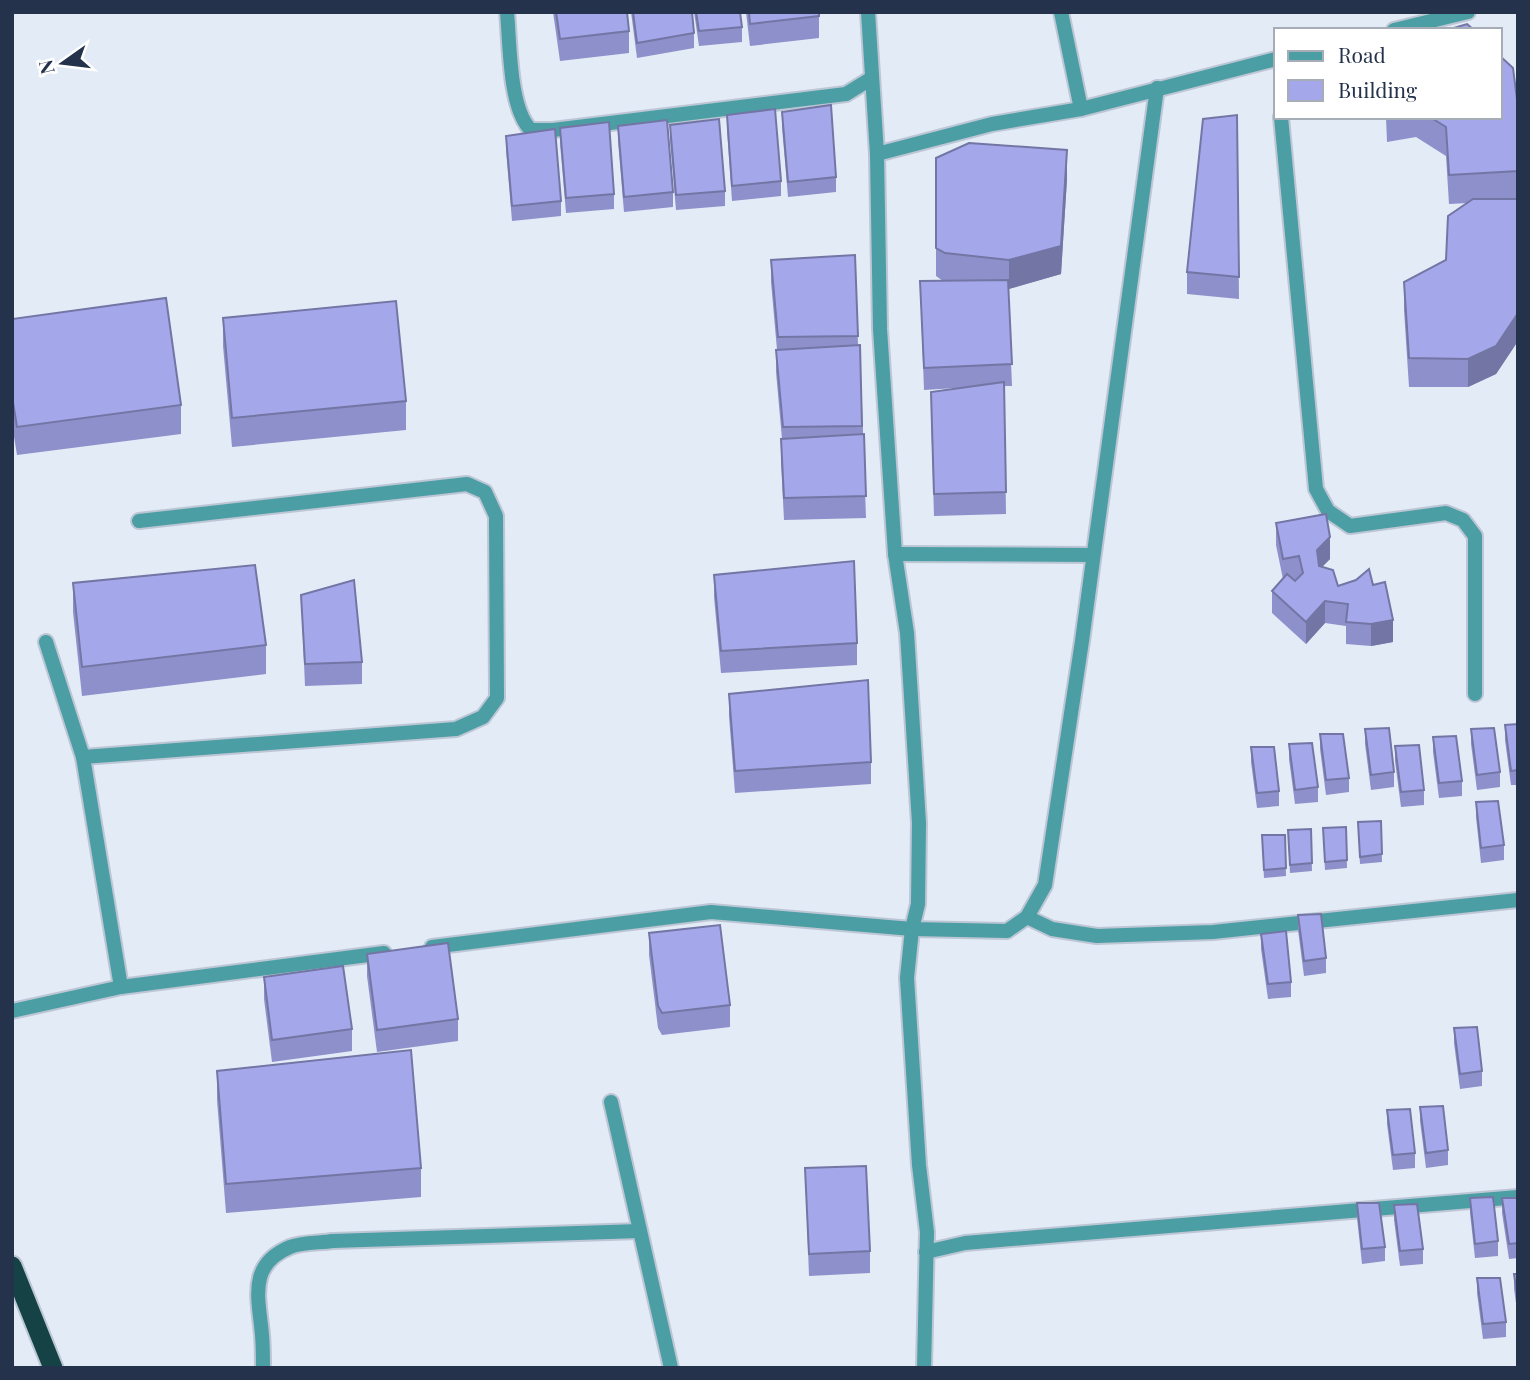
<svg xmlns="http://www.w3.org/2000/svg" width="1530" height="1380" viewBox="0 0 1530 1380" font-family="'Playfair Display',serif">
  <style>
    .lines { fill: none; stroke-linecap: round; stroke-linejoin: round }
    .minor-casing { stroke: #bdc6d5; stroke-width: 18 }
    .tertiary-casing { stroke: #bdc6d5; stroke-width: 18 }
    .trunk-casing { stroke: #bdc6d5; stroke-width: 23 }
    .minor { stroke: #4b9ea4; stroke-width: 14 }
    .tertiary { stroke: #4b9ea4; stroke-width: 14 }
    .trunk { stroke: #144245; stroke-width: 19 }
    .wall { fill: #8d90ca }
    .shaded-wall { fill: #7376a4 }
    .building { fill: #a4a8eb; stroke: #7376a4; stroke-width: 2 }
  </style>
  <rect width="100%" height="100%" fill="#e3ebf7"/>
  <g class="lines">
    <defs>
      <g id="minor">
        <path d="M507,12C510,44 509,109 531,130H553L846,94L872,78"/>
        <polyline points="1061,12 1081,109"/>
        <polyline points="1281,117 1316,489 1328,511 1350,526 1446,513 1463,520 1475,536 1475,694"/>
        <polyline points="895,554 1093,555"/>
        <polyline points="46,642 83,757 121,987"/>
        <polyline points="83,757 456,729 483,717 497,698 496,516 485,492 467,484 139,521"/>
        <polyline points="1027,917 1052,929 1097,936 1213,932 1518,900"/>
        <polyline points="432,947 711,912 912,929 1007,931 1027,917 1045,885 1082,641 1157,88"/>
        <polyline points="12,1011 121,987 384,953"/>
        <polyline points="611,1102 671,1368"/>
        <polyline points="926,1252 965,1243 1518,1197"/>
        <path d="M263,1368C263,1357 263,1346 262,1335C259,1299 247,1265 290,1247C302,1242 320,1243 333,1241L640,1231"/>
      </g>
      <g id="tertiary">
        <polyline points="868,12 877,154 880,329 895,554 907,633 919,823 918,904 912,929 907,978 919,1165 927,1232 924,1368"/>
        <polyline points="1394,30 1468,12"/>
        <polyline points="877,154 992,124 1081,109 1276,59"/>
      </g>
      <polyline id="trunk" points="12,1266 53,1368"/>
    </defs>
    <!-- minor casing -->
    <use href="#minor" class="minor-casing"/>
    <!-- tertiary casing -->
    <use href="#tertiary" class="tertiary-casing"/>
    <!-- trunk casing -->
    <use href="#trunk" class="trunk-casing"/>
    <!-- minor -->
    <use href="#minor" class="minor"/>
    <!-- tertiary -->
    <use href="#tertiary" class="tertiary"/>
    <!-- trunk -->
    <use href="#trunk" class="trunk"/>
  </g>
  <!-- wall -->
  <g class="wall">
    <polygon points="553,12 627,12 629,31 629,53 560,61"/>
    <polygon points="631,12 692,12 694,33 694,48 637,58"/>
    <polygon points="694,12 740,12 742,27 742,42 699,46"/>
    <polygon points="746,12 819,12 819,38 750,46"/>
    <polygon points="1518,107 1518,341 1496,374 1468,387 1409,387 1404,310 1404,282 1446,260 1468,203 1449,204 1446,156 1416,137 1387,142 1386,117 1500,117"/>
    <polygon points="782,112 836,177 836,192 788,197 782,127"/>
    <polygon points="727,115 781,181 781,196 732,201 727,130"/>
    <polygon points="1237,115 1239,299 1187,294 1187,272"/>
    <polygon points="670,125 725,191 725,206 676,210 670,140"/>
    <polygon points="618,126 673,192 673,207 624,212 618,141"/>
    <polygon points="560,128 614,194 614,209 566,213 560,143"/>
    <polygon points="506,136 561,201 561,216 512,221 506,150"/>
    <polygon points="936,158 1067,179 1061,274 1008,289 1012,386 1004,386 1006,514 934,516 931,414 956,388 924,390 920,281 943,281 936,276"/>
    <polygon points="855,255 858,345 860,345 866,518 784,520 781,461 781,439 782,439 776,372 776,350 777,350 771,282 771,260"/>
    <polygon points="223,318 406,401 406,430 232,447 223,346"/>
    <polygon points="12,319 181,405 181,434 17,455 12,424"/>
    <polygon points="1276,523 1330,559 1322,567 1338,586 1373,585 1393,642 1371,646 1346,644 1346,626 1325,623 1306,644 1272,613 1272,591 1283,579 1276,545"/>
    <polygon points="714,575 857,643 857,665 721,673 714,597"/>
    <polygon points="73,583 266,645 266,674 82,696 73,612"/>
    <polygon points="301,595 362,662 362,684 305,686"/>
    <polygon points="729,694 871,762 871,784 735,793 729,716"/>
    <polygon points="1518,724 1518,785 1511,785 1505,740 1505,725"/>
    <polygon points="1365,729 1394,772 1394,787 1371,790 1365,744"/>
    <polygon points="1471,729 1500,772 1500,787 1477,790 1471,744"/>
    <polygon points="1320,734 1349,778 1349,792 1326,795 1320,749"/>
    <polygon points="1433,737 1462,781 1462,796 1439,798 1433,752"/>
    <polygon points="1289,744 1318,787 1318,802 1295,804 1289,759"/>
    <polygon points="1395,746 1424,790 1424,805 1401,807 1395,761"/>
    <polygon points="1251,747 1279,791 1279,806 1257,808 1251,762"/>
    <polygon points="1476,802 1504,845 1504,860 1481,863 1476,817"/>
    <polygon points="1381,821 1382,862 1360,864 1358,829"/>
    <polygon points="1346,827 1347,868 1325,870 1323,835"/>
    <polygon points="1311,829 1312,871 1290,873 1288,838"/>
    <polygon points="1285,835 1286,876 1264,878 1262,843"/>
    <polygon points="1298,915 1326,958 1326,973 1304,976 1298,930"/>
    <polygon points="649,933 730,1005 730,1027 662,1035 658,1028 649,955"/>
    <polygon points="1261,934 1291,982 1291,997 1268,999 1261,949"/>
    <polygon points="367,954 458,1019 458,1041 377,1052 367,976"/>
    <polygon points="264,977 352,1029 352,1051 272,1062 264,999"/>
    <polygon points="1454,1028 1482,1071 1482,1086 1460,1089 1454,1043"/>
    <polygon points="217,1071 421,1168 421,1197 226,1213 217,1100"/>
    <polygon points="1420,1107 1448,1150 1448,1165 1426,1168 1420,1121"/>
    <polygon points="1387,1110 1415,1153 1415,1168 1393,1170 1387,1124"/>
    <polygon points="805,1168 870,1251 870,1273 809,1276"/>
    <polygon points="1470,1198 1498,1241 1498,1256 1475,1258 1470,1213"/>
    <polygon points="1502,1198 1518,1198 1518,1258 1509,1259 1502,1213"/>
    <polygon points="1357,1203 1385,1247 1385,1261 1362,1264 1357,1218"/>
    <polygon points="1394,1205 1423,1249 1423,1264 1400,1266 1394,1220"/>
    <polygon points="1514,1274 1518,1274 1518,1317 1514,1289"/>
    <polygon points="1477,1278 1506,1322 1506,1337 1483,1339 1477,1293"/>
  </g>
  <!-- shaded-wall -->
  <g class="shaded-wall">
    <polygon points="1067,150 1067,179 1061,274 1009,289 1009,260"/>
    <polygon points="1518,313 1518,341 1496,374 1468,387 1468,359"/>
    <polygon points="1330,537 1330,559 1317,572 1317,550"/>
    <polygon points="1325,601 1325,623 1306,644 1306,622"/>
    <polygon points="1393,620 1393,642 1371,646 1371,624"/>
  </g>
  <!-- building -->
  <g class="building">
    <polygon points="556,12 627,12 629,31 560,39"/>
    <polygon points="633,12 692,12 694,33 637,43"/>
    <polygon points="696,12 740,12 742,27 699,31"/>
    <polygon points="749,12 819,12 819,16 750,24"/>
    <polygon points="1467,24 1474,30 1447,30"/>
    <polygon points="1500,56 1513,68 1518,107 1518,171 1449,175 1446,127 1430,117 1500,117"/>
    <polygon points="831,105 836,177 788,182 782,112"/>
    <polygon points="775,109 781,181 732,186 727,115"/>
    <polygon points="1237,115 1239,277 1187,272 1203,119"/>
    <polygon points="719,119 725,191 676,195 670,125"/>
    <polygon points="667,120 673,192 624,197 618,126"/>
    <polygon points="609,122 614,194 566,198 560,128"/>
    <polygon points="555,129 561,201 512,206 506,136"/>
    <polygon points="969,143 1067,150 1061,246 1009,260 945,253 936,248 936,158"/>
    <polygon points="1473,199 1518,199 1518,313 1496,346 1468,359 1409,358 1404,282 1446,260 1448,216"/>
    <polygon points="855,255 858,336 778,337 771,260"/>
    <polygon points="1008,280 1012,364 924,368 920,281"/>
    <polygon points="166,298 181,405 17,427 12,396 12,319"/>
    <polygon points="396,301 406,401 232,418 223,318"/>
    <polygon points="860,345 862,426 783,427 776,350"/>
    <polygon points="1004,382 1006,492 934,494 931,392"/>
    <polygon points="864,434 866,496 784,498 781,439"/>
    <polygon points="1326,514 1330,537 1317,550 1319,566 1333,570 1338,586 1356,580 1369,569 1373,585 1385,582 1393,620 1371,624 1346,622 1348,604 1325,601 1306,622 1272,591 1287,574 1295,581 1303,573 1299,556 1283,559 1276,523"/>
    <polygon points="854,561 857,643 721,651 714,575"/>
    <polygon points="255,565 266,645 82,667 73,583"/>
    <polygon points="354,580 362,662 305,664 301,595"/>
    <polygon points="868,680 871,762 735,771 729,694"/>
    <polygon points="1518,724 1518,770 1511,771 1505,725"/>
    <polygon points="1389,728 1394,772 1371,775 1365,729"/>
    <polygon points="1494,728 1500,772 1477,775 1471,729"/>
    <polygon points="1320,734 1343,734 1349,778 1326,780"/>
    <polygon points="1456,736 1462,781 1439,783 1433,737"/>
    <polygon points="1312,743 1318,787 1295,790 1289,744"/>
    <polygon points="1419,745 1424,790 1401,792 1395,746"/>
    <polygon points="1251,747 1274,747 1279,791 1257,793"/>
    <polygon points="1498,801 1504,845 1481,848 1476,802"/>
    <polygon points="1381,821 1382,854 1360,857 1358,822"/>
    <polygon points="1346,827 1347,860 1325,862 1323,828"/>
    <polygon points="1311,829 1312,863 1290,865 1288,830"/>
    <polygon points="1262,835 1285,835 1286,868 1264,870"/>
    <polygon points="1321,914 1326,958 1304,961 1298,915"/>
    <polygon points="720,925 730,1005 662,1013 658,1006 649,933"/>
    <polygon points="1286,931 1291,982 1268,984 1261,934"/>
    <polygon points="448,943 458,1019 377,1030 367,954"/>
    <polygon points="343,966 352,1029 272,1040 264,977"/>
    <polygon points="1477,1027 1482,1071 1460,1074 1454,1028"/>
    <polygon points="411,1050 421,1168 226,1184 217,1071"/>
    <polygon points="1443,1106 1448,1150 1426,1153 1420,1107"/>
    <polygon points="1410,1109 1415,1153 1393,1155 1387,1110"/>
    <polygon points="866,1166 870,1251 809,1254 805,1168"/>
    <polygon points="1493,1197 1498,1241 1475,1244 1470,1198"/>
    <polygon points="1502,1198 1518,1198 1518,1243 1509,1244"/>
    <polygon points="1357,1203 1379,1203 1385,1247 1362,1249"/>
    <polygon points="1417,1204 1423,1249 1400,1251 1394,1205"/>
    <polygon points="1514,1274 1518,1274 1518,1302"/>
    <polygon points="1477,1278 1500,1278 1506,1322 1483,1324"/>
  </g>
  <!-- border -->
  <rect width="1530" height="1380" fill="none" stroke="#24324b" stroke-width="28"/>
  <!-- legend -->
  <rect x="1274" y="28" width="228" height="91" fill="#ffffff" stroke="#a7adb7" stroke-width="2"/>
  <rect x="1288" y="51" width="35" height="10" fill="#4b9ea4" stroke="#a7adb7" stroke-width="2"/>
  <text x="1338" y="63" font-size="21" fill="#24324b">Road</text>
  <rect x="1288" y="80" width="35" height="21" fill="#a4a8eb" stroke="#a7adb7" stroke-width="2"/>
  <text x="1338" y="98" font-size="21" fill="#24324b">Building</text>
  <!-- north arrow -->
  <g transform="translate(63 63) rotate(256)" stroke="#ffffff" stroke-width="5" paint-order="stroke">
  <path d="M0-5L12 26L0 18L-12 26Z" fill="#24324b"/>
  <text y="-10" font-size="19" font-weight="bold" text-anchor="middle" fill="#24324b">N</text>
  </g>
</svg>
